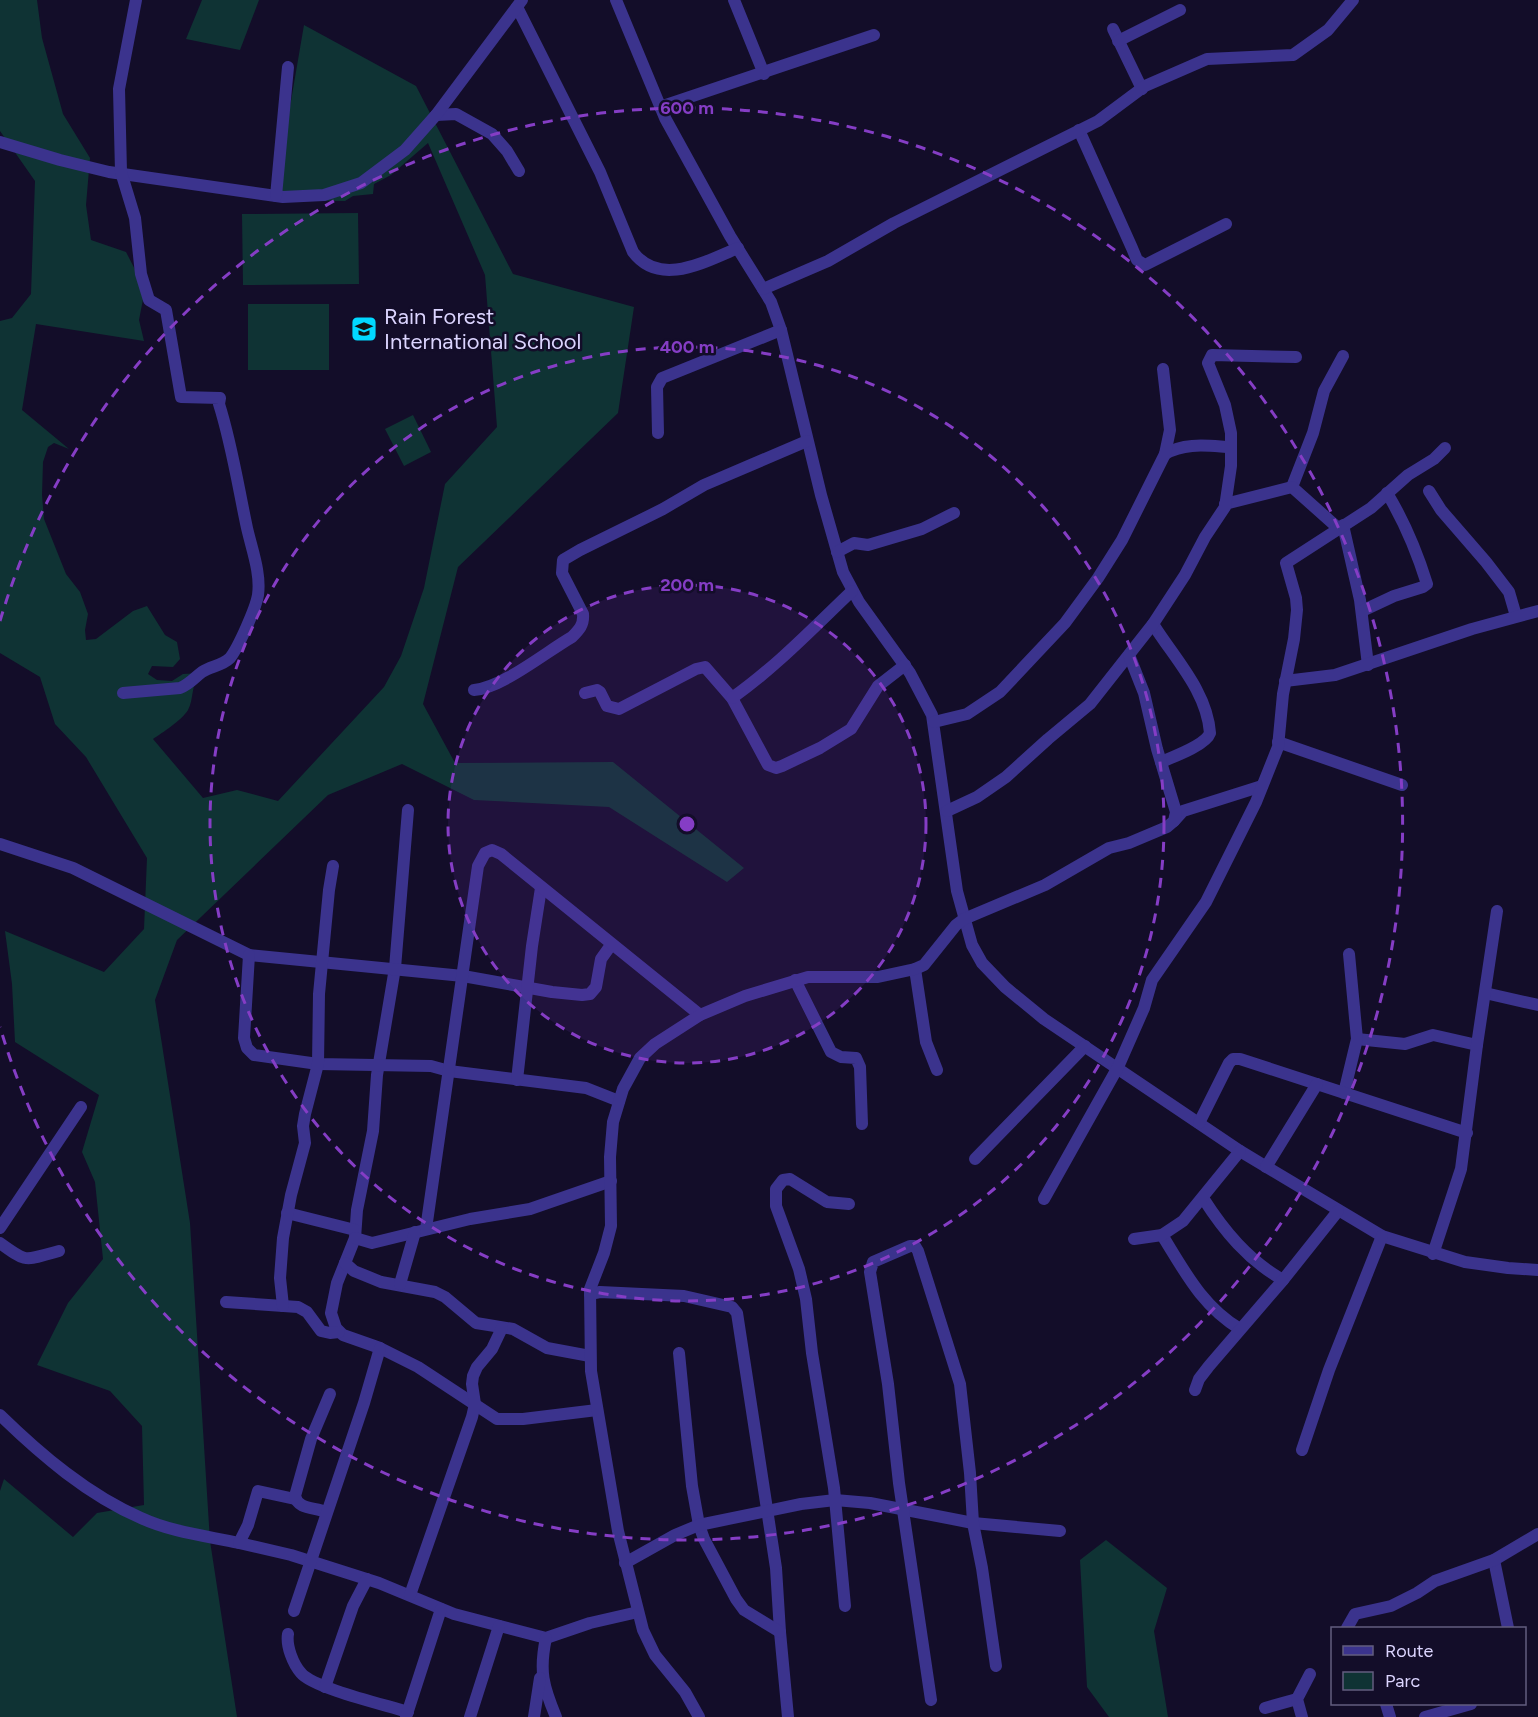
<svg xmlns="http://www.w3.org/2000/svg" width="1538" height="1717" viewBox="0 0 1538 1717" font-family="Figtree,sans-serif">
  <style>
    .green { fill: #0f3334 }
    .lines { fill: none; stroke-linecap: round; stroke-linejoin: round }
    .minor { stroke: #3b338d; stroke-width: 12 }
    .ring { fill: none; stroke: #853dc5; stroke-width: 3; stroke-dasharray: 10 8 }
    .labels { text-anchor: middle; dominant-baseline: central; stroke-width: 5; stroke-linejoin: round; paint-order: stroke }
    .poi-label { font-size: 22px; fill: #dcd5ff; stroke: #130d29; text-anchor: start }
    .centre { fill: #853dc5; stroke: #130d29; stroke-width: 3 }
    .ring-label { font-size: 18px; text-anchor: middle; font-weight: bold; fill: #853dc5; stroke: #130d29; stroke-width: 5; stroke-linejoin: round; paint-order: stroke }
  </style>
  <rect width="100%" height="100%" fill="#130d29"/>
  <!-- green -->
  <g class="green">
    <path d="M0,0H37L42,38L63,114L90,158L86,205L91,240L126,252L145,289L139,320L144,341L36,324L22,410L69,449L54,443L48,447L43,462L42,495L44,519L66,574L80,592L88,614L85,630L86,640L96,639L133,611L147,606L165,635L177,642L180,659L173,667L152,666L148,674L157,680L172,681L183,674L200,673C191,684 194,699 188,710C182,720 162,733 153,739L203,798L237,790L278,801L384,687L401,656L424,588L445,484L497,427L485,275L428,143L391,175L374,184L373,194L353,196L345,201L274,200L304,25L416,86L513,274L634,307L618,413L458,567L423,704L455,763L613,762L744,868L727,882L609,807L474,800L402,764L328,795L177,940L155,1000L190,1223L210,1541L237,1717H0V1491L4,1479L73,1537L97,1513L144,1505L142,1426L110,1391L37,1365L68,1303L103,1259L95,1182L82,1152L99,1095L15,1042L12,984L5,931L104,972L144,929L147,858L86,757L55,724L40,677L0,653V321L12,318L31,294L35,181L0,131Z"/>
    <polygon points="202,0 259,0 240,50 186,39"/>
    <polygon points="358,213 359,284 243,285 242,214"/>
    <rect x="248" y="304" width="81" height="66"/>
    <polygon points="413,415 431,452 404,466 385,429"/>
    <polygon points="1106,1540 1167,1588 1154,1631 1168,1717 1109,1717 1087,1687 1080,1560"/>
  </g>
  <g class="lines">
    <!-- minor -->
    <g class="minor">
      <polyline points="616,0 665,118 730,236 771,302 781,330 821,495 843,572 859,602 910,673 932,715 957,891 972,945 982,963 1005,987 1044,1019 1240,1151 1382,1236 1465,1262 1508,1268 1538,1270"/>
      <polyline points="734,0 764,74"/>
      <path d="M517,7L600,172L633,252C660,288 706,261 738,248"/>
      <polyline points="1113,29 1142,89"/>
      <polyline points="1118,41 1180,10"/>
      <polyline points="660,107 874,35"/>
      <polyline points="436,115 456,114 492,134 507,151 519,171"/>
      <polyline points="1079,130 1132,248 1137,260 1145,265 1226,224"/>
      <polyline points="0,142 60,160 109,172 283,197 324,195 361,183 405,150 436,115 522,0"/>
      <polyline points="276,196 288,67"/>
      <polyline points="763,289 828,261 894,223 1098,121 1145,86 1207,59 1293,55 1328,30 1353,0"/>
      <polyline points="658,433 657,387 662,378 781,330"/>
      <path d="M1165,454C1185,442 1209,446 1231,447"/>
      <polyline points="1292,487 1313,433 1324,391 1343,356"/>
      <polyline points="1429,491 1441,510 1486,562 1509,592 1516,616"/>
      <polyline points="1225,504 1292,487 1338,528"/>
      <polyline points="1343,525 1360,600 1368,665"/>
      <polyline points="837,552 854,543 868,545 922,529 954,513"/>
      <path d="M1362,611L1394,596L1423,587L1427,584C1417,552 1404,521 1387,493"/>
      <path d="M1153,624C1174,658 1207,691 1210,733C1206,745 1173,757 1161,762"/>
      <polyline points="1285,681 1335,675 1472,629 1538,611"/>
      <path d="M474,690C502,688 546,652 572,637C579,630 584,625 583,614L562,573L563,560L580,550L663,509L704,485L807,441"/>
      <path d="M123,693L180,688C190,684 194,678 202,672C211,666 222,666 230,658C238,648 256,608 258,595C261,573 252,550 247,528C238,486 232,445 219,404L220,398L181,397L166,310L149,300L141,274L135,218L121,172L119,89L136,0"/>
      <polyline points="585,693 597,690 600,692 607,706 619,709 696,669 705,667 732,698 768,765 776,768 782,766 820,748 851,729 878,686 905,665"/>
      <path d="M732,698C777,666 812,629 852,591"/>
      <polyline points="934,722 967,714 1000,692 1065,623 1098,578 1122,540 1165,454 1170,430 1163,369"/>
      <polyline points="1278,742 1402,785"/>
      <polyline points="408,810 395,968 377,1075 373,1131 357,1210 355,1238 337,1283 331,1313 336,1328 343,1335 380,1348 418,1367 497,1419 523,1419 597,1410"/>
      <polyline points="947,811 977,797 1006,777 1048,739 1090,704 1153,624 1185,575 1205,537 1225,507 1231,466 1231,433 1225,405 1208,363 1212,355 1296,357"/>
      <polyline points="1174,821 1183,811 1262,786"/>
      <polyline points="0,844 73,868 249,955 463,976 552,992 582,995 590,994 596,987 601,959 611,945"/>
      <polyline points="249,955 244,1038 247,1048 254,1055 318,1064 431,1066 449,1071 586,1088 619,1101"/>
      <polyline points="915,969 926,1042 937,1070"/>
      <polyline points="795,980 831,1052 841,1057 856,1058 860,1067 862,1124"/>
      <polyline points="1485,993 1538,1005"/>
      <polyline points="1357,1039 1405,1044 1433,1035 1477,1045"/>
      <polyline points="517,1080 532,946 541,888"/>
      <polyline points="1344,1093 1357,1039 1349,954"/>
      <polyline points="1199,1123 1229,1063 1233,1059 1240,1059 1467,1133"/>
      <polyline points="975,1159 1085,1046"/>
      <polyline points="1266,1167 1317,1084"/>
      <path d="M1203,1198C1224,1231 1248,1260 1283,1280"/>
      <polyline points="1044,1199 1118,1067 1144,1008 1152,980 1206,902 1256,802 1278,747 1283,694 1294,639 1297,610 1296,598 1286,563 1371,508 1408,475 1434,459 1445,448"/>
      <polyline points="287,1213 355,1230"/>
      <polyline points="0,1228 81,1107"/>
      <polyline points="426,1229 478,866 485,853 492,850 501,854 700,1015"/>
      <path d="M1162,1235C1185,1272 1202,1306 1240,1329"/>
      <polyline points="355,1238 372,1243 470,1219 530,1209 611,1181"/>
      <polyline points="1134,1239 1162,1235 1183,1221 1240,1151"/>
      <path d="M0,1243C29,1264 24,1260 59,1251"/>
      <polyline points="1433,1254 1461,1169 1477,1045 1497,911"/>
      <polyline points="345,1263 354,1271 381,1282 435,1292 445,1297 476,1323 513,1329 547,1348 590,1356"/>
      <polyline points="400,1284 415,1232"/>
      <polyline points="590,1294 600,1292 684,1296 732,1307 737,1313 776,1568 780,1632 788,1717"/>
      <polyline points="226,1302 298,1307 307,1312 321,1331 330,1333 339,1332"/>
      <polyline points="283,1306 280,1278 283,1238 291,1195 305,1143 303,1126 305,1114 318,1064 319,994 329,890 333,866"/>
      <polyline points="679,1353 692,1486 699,1525 704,1539 736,1599 744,1610 780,1632"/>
      <polyline points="1195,1390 1199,1379 1209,1366 1283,1280 1338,1211"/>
      <path d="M0,1415C41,1455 88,1495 141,1518C171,1532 207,1536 239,1543"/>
      <polyline points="1302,1450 1329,1370 1382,1236"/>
      <polyline points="295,1499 258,1491 248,1525 239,1543 291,1555 379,1583 454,1614 546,1638 590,1623 638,1612"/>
      <path d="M326,1512C315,1507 298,1510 295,1496L311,1439L330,1394"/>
      <polyline points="1494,1560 1508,1628"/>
      <polyline points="625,1563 675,1535 699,1525 801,1504 835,1500 870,1503 973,1523 1060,1531"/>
      <polyline points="410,1595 472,1417 475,1404 472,1384 473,1376 477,1367 492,1349 502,1328"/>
      <polyline points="845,1606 834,1488 812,1353 806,1299 799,1269 776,1206 776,1189 783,1180 790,1179 827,1202 849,1204"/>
      <polyline points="294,1611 364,1403 380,1348"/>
      <polyline points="1347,1628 1355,1614 1391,1606 1417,1593 1435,1581 1494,1560 1538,1534"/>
      <path d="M288,1634C286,1646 293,1664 301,1673C313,1688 386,1705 408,1712"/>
      <path d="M546,1638C539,1671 543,1686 556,1717"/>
      <polyline points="325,1687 353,1606 367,1579"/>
      <polyline points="931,1700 899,1483 888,1384 870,1272 873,1262 910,1246 915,1246 918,1251 960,1384 970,1473 973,1523 982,1568 996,1666"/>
      <polyline points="1386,1704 1390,1717"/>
      <polyline points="1265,1708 1297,1699"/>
      <polyline points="406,1717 441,1609"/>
      <polyline points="470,1717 499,1626"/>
      <polyline points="534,1717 540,1678"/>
      <polyline points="699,1717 685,1692 655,1655 643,1630 618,1531 591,1371 590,1289 604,1253 611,1226 610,1157 613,1122 623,1089 640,1058 655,1044 700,1015 745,996 808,977 878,977 915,969 924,965 956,925 964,919 1045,885 1109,848 1129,843 1167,827 1174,821 1176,812 1157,749 1144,693 1129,655"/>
      <polyline points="1302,1717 1297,1699 1310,1674"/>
      <polyline points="1425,1717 1471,1704"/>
    </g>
  </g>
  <!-- distance rings -->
  <circle cx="687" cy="824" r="239" fill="#853dc5" fill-opacity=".12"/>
  <g class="ring">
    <circle cx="687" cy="824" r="239"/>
    <circle cx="687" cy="824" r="477"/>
    <path d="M0 621A716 716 0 1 1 0 1027"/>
  </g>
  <!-- icons -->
  <defs>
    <symbol id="university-square" viewBox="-11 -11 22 22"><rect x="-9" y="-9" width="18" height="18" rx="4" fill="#01d8ff" stroke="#130d29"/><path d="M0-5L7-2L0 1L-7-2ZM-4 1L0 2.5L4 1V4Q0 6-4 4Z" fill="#111"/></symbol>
  </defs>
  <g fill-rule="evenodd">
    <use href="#university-square" x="349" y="314" width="30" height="30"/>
  </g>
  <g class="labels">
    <!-- poi labels -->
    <g class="poi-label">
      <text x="384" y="316">Rain Forest<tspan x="384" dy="25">International School</tspan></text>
    </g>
  </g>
  <circle cx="687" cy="824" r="9" class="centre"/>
  <g class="ring-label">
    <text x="687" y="114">600 m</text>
    <text x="687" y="353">400 m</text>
    <text x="687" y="591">200 m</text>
  </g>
  <!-- legend -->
  <rect x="1331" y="1627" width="195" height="78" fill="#130d29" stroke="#635d7f" stroke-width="1.5"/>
  <rect x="1343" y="1646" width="30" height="9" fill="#3b338d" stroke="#635d7f" stroke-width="1.5"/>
  <text x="1385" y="1657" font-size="18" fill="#dcd5ff">Route</text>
  <rect x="1343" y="1672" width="30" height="18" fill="#0f3334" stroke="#635d7f" stroke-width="1.5"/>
  <text x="1385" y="1687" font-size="18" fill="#dcd5ff">Parc</text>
</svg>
